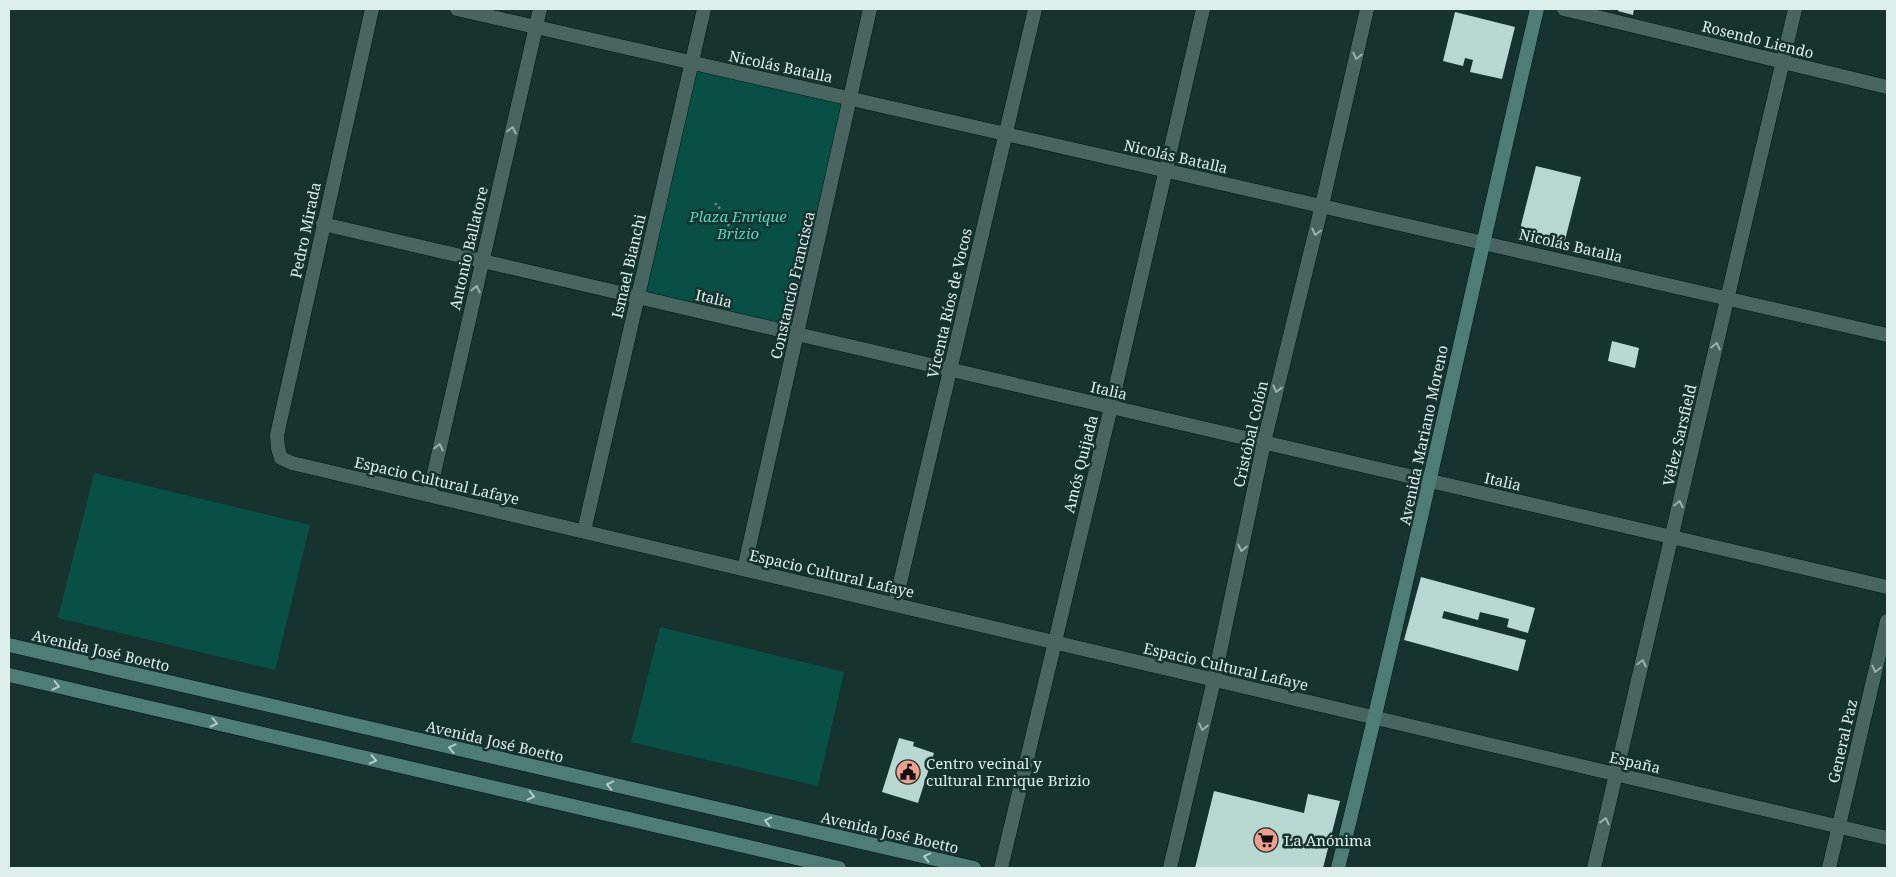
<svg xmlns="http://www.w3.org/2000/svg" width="1896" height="877" viewBox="0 0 1896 877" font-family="'Noto Serif',serif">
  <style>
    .green { fill: #085046 }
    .building { fill: #b7d8d1 }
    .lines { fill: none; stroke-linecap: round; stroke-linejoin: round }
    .minor-casing { stroke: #001a16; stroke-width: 15 }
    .secondary-casing { stroke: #001a16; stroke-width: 15 }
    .path { stroke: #6e8581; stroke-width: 2.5; stroke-dasharray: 2.5 2.5; stroke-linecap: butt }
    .minor { stroke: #486560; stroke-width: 14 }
    .secondary { stroke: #4d7d75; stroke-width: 14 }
    .oneway { stroke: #9ab0ac }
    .oneway2 { stroke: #b2ccc8 }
    .labels { text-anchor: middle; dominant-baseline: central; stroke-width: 5; stroke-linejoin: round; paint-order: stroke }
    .street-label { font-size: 15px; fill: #deeeeb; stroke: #16332e }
    .park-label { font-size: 15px; font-style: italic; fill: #4ed8c3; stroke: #16332e }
    .poi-label { font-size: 15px; fill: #deeeeb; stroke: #16332e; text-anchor: start }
  </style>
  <rect width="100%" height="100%" fill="#16332e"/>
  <!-- green -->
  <g class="green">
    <polygon points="694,68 847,101 795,328 641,293"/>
    <polygon points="94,473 310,525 275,670 58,618"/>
    <polygon points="660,627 844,672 818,786 631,742"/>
  </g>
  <!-- building -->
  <g class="building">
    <polygon points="1619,9 1634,9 1633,15 1618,11"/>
    <polygon points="1455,12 1515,27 1502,79 1470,72 1473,60 1465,58 1463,66 1443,61"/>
    <polygon points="1536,166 1581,177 1563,248 1518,237"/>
    <polygon points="1612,341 1639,348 1635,368 1608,361"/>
    <polygon points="1421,577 1535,608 1528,633 1507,627 1509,619 1480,612 1478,620 1444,611 1442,618 1526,640 1518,671 1404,640"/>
    <polygon points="899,738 914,742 913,746 934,753 918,803 882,792"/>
    <polygon points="1214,791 1304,813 1308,794 1340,801 1323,868 1195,868"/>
  </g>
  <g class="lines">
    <defs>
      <g id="minor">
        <polyline points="372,9 277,435 278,448 281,458 292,463 1887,838"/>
        <polyline points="457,9 1887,335"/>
        <polyline points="1564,9 1887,87"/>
        <polyline points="323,224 1887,587"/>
        <polyline points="429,495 540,9"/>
        <polyline points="584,531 704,9"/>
        <polyline points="744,569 870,9"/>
        <polyline points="895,604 1035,9"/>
        <polyline points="1001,868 1111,407 1203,9"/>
        <polyline points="1170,868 1214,680 1264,442 1322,205 1367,9"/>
        <polyline points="1594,868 1795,9"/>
        <polyline points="1829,868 1887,621"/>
      </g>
      <g id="secondary">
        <polyline points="9,645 974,868"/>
        <polyline points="9,675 839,868"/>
        <path d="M1338,868C1409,583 1470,295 1537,9"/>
      </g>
    </defs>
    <!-- minor casing -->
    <use href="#minor" class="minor-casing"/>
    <!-- secondary casing -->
    <use href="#secondary" class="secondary-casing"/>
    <!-- path -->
    <g class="path">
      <polyline points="715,203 721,210"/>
      <polyline points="728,224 731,231"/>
    </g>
    <!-- minor -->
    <use href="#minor" class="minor"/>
    <!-- secondary -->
    <use href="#secondary" class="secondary"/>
  </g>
  <!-- one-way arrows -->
  <defs><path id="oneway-chevron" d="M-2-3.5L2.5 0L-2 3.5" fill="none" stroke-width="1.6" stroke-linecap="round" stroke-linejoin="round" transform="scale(1.25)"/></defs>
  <g class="oneway">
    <use href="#oneway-chevron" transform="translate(1357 56) rotate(103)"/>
    <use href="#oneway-chevron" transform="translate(512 130) rotate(-77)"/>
    <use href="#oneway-chevron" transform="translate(1316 232) rotate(104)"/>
    <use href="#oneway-chevron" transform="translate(476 289) rotate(-77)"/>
    <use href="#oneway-chevron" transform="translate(1716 346) rotate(-77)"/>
    <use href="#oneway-chevron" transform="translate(1277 389) rotate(104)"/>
    <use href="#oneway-chevron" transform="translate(439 447) rotate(-77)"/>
    <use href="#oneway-chevron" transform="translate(1679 504) rotate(-77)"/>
    <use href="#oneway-chevron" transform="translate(1242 548) rotate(102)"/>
    <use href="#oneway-chevron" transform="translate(1642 663) rotate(-77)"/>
    <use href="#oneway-chevron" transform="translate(1876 669) rotate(103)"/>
    <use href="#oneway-chevron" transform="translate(1203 727) rotate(103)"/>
    <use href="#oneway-chevron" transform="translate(1605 821) rotate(-77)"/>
  </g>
  <g class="oneway2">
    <use href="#oneway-chevron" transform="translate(56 686) rotate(13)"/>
    <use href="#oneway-chevron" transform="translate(214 723) rotate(13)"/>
    <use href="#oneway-chevron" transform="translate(452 748) rotate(-167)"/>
    <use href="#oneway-chevron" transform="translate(373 760) rotate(13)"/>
    <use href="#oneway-chevron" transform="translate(610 785) rotate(-167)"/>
    <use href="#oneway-chevron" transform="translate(531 796) rotate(13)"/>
    <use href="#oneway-chevron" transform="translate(768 821) rotate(-167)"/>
    <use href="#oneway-chevron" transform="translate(927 857) rotate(-167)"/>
  </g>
  <!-- icons -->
  <defs>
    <symbol id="civic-disc" viewBox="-11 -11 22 22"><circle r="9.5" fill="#f49d8d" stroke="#16332e"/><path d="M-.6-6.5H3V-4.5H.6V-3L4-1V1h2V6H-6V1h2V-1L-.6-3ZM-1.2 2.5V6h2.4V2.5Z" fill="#111"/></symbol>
    <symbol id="supermarket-disc" viewBox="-11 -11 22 22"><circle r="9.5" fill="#f49d8d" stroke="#16332e"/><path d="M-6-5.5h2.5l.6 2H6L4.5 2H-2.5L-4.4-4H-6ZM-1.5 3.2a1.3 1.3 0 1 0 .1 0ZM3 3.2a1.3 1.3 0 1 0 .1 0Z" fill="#111"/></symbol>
  </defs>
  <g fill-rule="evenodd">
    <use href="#civic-disc" x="894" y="758" width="28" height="28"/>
    <use href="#supermarket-disc" x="1252" y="826" width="28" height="28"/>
  </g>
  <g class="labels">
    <!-- street labels -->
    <g class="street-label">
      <text transform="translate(1758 39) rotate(14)">Rosendo Liendo</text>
      <text transform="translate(781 66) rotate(12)">Nicolás Batalla</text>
      <text transform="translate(1176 156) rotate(13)">Nicolás Batalla</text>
      <text transform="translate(305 230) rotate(-78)">Pedro Mirada</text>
      <text transform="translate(1571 245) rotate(13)">Nicolás Batalla</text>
      <text transform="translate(468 248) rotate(-77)">Antonio Ballatore</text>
      <text transform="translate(628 266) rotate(-77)">Ismael Bianchi</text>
      <text transform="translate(792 285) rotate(-77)">Constancio Francisca</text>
      <text transform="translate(714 298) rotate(13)">Italia</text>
      <text transform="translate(949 303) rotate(-77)">Vicenta Ríos de Vocos</text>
      <text transform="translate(1109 390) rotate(13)">Italia</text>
      <text transform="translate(1250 434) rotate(-77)">Cristóbal Colón</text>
      <text transform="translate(1423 435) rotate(-78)">Avenida Mariano Moreno</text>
      <text transform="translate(1679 435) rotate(-77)">Vélez Sarsfield</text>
      <text transform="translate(1080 464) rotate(-76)">Amós Quijada</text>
      <text transform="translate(437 480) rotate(13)">Espacio Cultural Lafaye</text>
      <text transform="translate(1503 481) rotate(13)">Italia</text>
      <text transform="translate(832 573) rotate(13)">Espacio Cultural Lafaye</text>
      <text transform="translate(101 650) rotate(13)">Avenida José Boetto</text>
      <text transform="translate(1226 666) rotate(13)">Espacio Cultural Lafaye</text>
      <text transform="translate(495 741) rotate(13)">Avenida José Boetto</text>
      <text transform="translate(1842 741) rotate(-77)">General Paz</text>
      <text transform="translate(1635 762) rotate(13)">España</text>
      <text transform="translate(890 832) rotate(13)">Avenida José Boetto</text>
    </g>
    <!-- park labels -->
    <g class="park-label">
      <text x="738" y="216">Plaza Enrique<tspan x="738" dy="17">Brizio</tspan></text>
    </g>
    <!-- poi labels -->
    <g class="poi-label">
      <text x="926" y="763">Centro vecinal y<tspan x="926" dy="17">cultural Enrique Brizio</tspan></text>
      <text x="1284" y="840">La Anónima</text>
    </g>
  </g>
  <!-- border -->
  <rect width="1896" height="877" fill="none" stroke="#deeeeb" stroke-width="20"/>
</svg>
